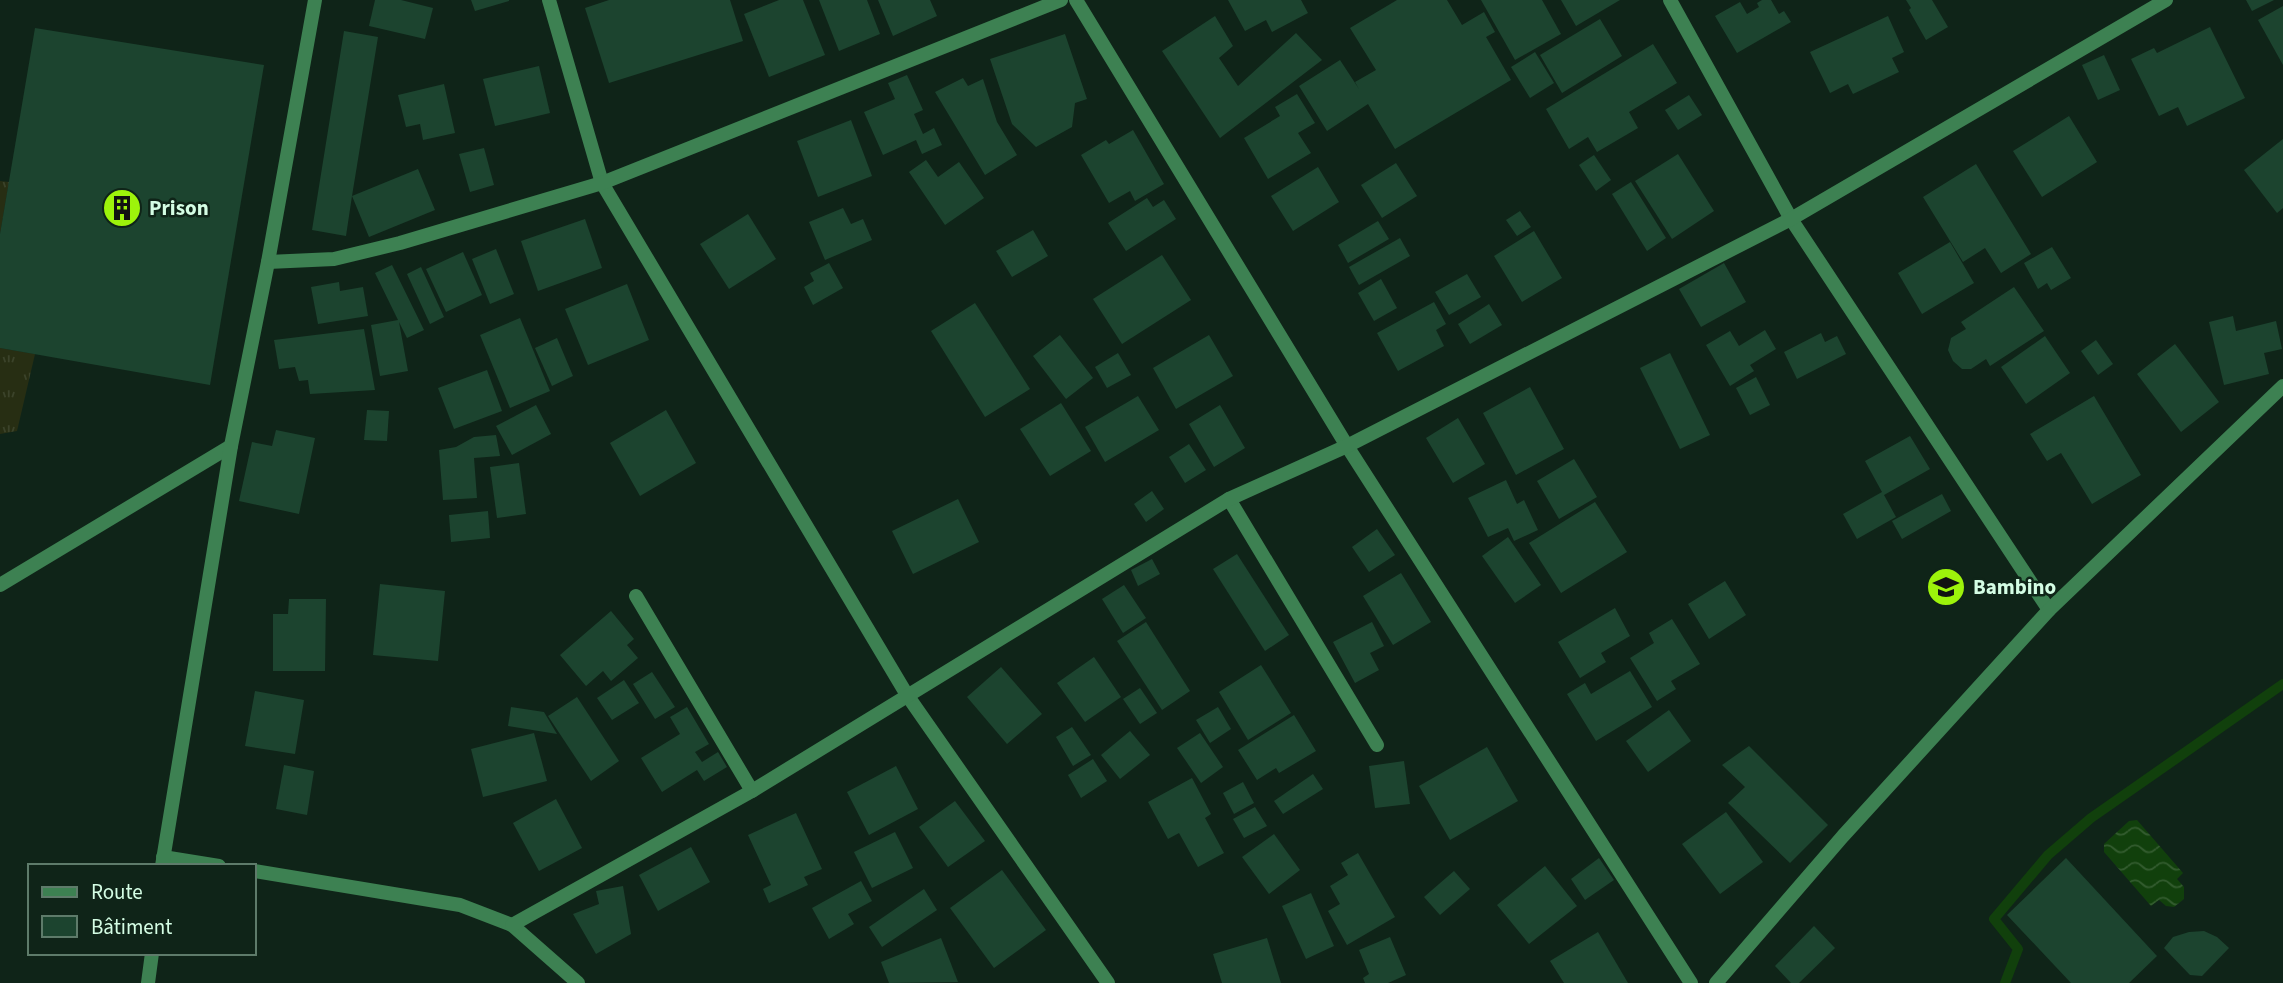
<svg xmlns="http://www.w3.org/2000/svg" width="2283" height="983" viewBox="0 0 2283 983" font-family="'Source Sans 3',sans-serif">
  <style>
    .grass { fill: url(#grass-tufts) }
    .water { fill: url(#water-waves) }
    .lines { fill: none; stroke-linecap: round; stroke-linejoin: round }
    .stream { stroke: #11400c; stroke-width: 10 }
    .building { fill: #1c442f }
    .lane { stroke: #3d8152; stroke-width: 14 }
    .street { stroke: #3d8152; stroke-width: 14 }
    .labels { text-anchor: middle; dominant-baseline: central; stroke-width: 5; stroke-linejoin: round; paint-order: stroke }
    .poi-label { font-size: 21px; font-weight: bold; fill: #d4fde4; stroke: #0f2418; text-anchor: start }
  </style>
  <defs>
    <pattern id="grass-tufts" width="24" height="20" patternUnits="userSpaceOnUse" patternTransform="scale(1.75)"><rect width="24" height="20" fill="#272e13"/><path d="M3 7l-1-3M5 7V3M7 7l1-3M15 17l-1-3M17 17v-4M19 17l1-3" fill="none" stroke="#3b432a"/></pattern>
    <pattern id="water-waves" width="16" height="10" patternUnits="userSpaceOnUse" patternTransform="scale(1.75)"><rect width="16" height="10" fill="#11400c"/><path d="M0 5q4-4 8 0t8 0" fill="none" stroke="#335c2f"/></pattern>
  </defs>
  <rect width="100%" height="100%" fill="#0f2418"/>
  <!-- grass -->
  <g class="grass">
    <polygon points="0,181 9,182 0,234"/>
    <polygon points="0,348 35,354 17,431 0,434"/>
  </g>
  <!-- water -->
  <polygon class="water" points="2137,820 2183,873 2177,879 2184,887 2184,899 2174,907 2166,906 2159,900 2151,906 2104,852 2104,844 2129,821"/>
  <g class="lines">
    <!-- stream -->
    <polyline class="stream" points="2005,983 2018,949 1994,919 2048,855 2091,818 2283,684"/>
  </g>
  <!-- building -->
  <g class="building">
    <polygon points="375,0 401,0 433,8 425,39 369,26"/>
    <polygon points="471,0 509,0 509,1 475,11"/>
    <polygon points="609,0 730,0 743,41 609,83 585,8"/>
    <polygon points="779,0 803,0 825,55 769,77 744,14"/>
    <polygon points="819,0 867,0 880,34 839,51"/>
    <polygon points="878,0 930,0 937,16 893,36"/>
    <polygon points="1228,0 1301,0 1308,13 1272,32 1266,20 1245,31"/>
    <polygon points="1397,0 1447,0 1462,25 1484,12 1495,32 1486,37 1511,80 1395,149 1368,104 1327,131 1299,86 1340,60 1359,89 1355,82 1376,70 1350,28"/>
    <polygon points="1481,0 1542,0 1561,34 1515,60"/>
    <polygon points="1561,0 1620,0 1576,26"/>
    <polygon points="1762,0 1771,0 1779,14 1784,11 1791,22 1737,53 1715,16 1740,2 1747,14 1759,7 1757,3"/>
    <polygon points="1906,0 1932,0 1948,27 1926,40 1909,10 1911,8"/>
    <polygon points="2246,0 2274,0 2252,11"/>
    <polygon points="2283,6 2283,65 2258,20"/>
    <polygon points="1215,16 1233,46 1219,58 1238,86 1296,33 1322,60 1220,138 1162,51"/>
    <polygon points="1888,16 1904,52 1892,58 1899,72 1853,94 1848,84 1830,93 1810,52"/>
    <polygon points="1600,19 1622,56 1562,93 1540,55"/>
    <polygon points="2210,27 2245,98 2187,126 2178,107 2159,116 2131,59 2154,48 2157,53"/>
    <polygon points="35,28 264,65 210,385 0,348 0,234"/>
    <polygon points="344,31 378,37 352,196 418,169 435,210 369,237 352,196 346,236 312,230"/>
    <polygon points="1065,34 1087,99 1075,103 1072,127 1036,147 1012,124 990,59"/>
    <polygon points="1653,44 1677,83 1629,112 1638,128 1597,152 1588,137 1569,149 1546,109"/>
    <polygon points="1535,52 1554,83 1530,98 1511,67"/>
    <polygon points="2104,55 2120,90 2098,100 2082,65"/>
    <polygon points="539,66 550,113 495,126 483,79"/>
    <polygon points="907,75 923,110 914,114 923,134 934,128 942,145 922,154 916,140 883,155 864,112 895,99 888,83"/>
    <polygon points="963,78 968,86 983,79 997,122 1017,155 985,175 935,92"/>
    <polygon points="444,84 455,133 423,140 420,124 406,127 398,95"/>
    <polygon points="1297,94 1315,123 1298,133 1311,153 1268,179 1244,138 1280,116 1275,107"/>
    <polygon points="1689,95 1702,115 1678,130 1665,110"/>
    <polygon points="2069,116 2097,162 2042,197 2013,151"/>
    <polygon points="851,120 872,176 818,197 797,141"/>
    <polygon points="1133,130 1164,184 1135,201 1130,191 1109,203 1081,155 1106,140 1109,144"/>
    <polygon points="2283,139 2283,208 2277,213 2244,170"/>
    <polygon points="484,148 494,185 470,192 459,154"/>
    <polygon points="1678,154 1714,211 1672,239 1635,181"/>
    <polygon points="1594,155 1611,180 1596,191 1579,165"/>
    <polygon points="926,160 938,177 959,162 984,198 945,225 909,172"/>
    <polygon points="1396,163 1417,196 1382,218 1361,185"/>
    <polygon points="1976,164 2031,254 2001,273 1985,248 1963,262 1923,197"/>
    <polygon points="1318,167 1339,202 1293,231 1271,196"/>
    <polygon points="1631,182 1666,238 1647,251 1612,194"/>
    <polygon points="1147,198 1153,207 1164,200 1176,219 1126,251 1108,223"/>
    <polygon points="843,208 851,224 863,219 872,240 825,260 809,222"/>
    <polygon points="1520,211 1531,227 1517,236 1506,220"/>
    <polygon points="748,214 776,259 729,289 700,244"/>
    <polygon points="585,219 602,268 538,291 521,241"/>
    <polygon points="1378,221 1389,239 1348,263 1338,245"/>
    <polygon points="1033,230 1048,256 1012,277 996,251"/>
    <polygon points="1534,231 1562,278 1522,302 1494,256"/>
    <polygon points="1400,238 1410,256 1359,285 1349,267"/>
    <polygon points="1950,242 1974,283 1922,314 1898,273"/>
    <polygon points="2052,247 2071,278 2051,290 2047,283 2038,289 2024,263"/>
    <polygon points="496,249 514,294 490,304 472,259"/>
    <polygon points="463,252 482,295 446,312 426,269"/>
    <polygon points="1162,255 1191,300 1122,344 1093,299"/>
    <polygon points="829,263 843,288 813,305 804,287 814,281 810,273"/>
    <polygon points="1724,263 1746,302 1701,327 1679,289"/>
    <polygon points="392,265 424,330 407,338 399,322 408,371 380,376 371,325 398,320 375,273"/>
    <polygon points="421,267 444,317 430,324 407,274"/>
    <polygon points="1467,274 1481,297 1449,315 1435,292"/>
    <polygon points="1381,279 1397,308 1374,321 1358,293"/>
    <polygon points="339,282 340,291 363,287 368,316 318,324 311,287"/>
    <polygon points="627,284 649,340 588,365 565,309"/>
    <polygon points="2014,287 2044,331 1990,366 1986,359 1971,369 1962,369 1953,361 1948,350 1951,338 1966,329 1961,322"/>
    <polygon points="1434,302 1446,324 1436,330 1444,346 1398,371 1377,333"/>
    <polygon points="975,303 1030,389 985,417 931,331"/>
    <polygon points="1489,304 1502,325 1470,344 1458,324"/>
    <polygon points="2233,316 2236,331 2276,321 2282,349 2264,353 2269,374 2224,385 2209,322"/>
    <polygon points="520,318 550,391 510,408 480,335"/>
    <polygon points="364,329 375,390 310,394 308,380 299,381 295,367 279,369 274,340"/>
    <polygon points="1765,330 1776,349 1750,365 1754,371 1730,386 1706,345 1730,331 1739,346"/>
    <polygon points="1821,333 1825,342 1837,336 1846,354 1797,379 1784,352"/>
    <polygon points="1060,335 1093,378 1066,399 1033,356"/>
    <polygon points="1209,335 1233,376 1176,409 1153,368"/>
    <polygon points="2045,336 2070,373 2026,404 2001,367"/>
    <polygon points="557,338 573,376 552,386 535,348"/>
    <polygon points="2096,340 2113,364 2098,375 2081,351"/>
    <polygon points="2175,344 2219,402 2181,432 2137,374"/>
    <polygon points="1118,353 1131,375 1107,388 1095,367"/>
    <polygon points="1670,353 1710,435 1680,449 1640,368"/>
    <polygon points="487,370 502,411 454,429 438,388"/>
    <polygon points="1756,377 1770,405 1750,415 1736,388"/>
    <polygon points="1530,387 1564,449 1516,475 1483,413"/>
    <polygon points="1138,396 1159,430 1105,462 1085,427"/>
    <polygon points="2094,396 2141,475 2092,504 2061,453 2047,461 2030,434"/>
    <polygon points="1061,403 1091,451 1050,476 1020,429"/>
    <polygon points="536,405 551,434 512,455 496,426"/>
    <polygon points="1220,405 1245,448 1214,467 1189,424"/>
    <polygon points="367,410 389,411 387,441 364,440"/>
    <polygon points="666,410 696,463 640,496 610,443"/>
    <polygon points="1458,418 1485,464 1453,483 1426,438"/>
    <polygon points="276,430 315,438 299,514 239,501 252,442 272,446"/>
    <polygon points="496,435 500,456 474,458 477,498 443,500 439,450 456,447 474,437"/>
    <polygon points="1910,436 1930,469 1884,495 1896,517 1857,539 1843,514 1882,492 1865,461"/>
    <polygon points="1189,444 1206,470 1185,483 1169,457"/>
    <polygon points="1574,459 1597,497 1559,519 1537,481"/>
    <polygon points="519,463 526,514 497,518 490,467"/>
    <polygon points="1506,480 1517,504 1524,500 1538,530 1514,541 1508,528 1488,537 1468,498"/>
    <polygon points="1152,491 1164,509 1146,522 1134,504"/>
    <polygon points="1942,494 1951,511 1902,539 1892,521"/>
    <polygon points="958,499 979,542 913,574 892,531"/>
    <polygon points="1595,502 1627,552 1561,593 1529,543"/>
    <polygon points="488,511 490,538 451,542 449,515"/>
    <polygon points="1377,529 1395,555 1369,572 1352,547"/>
    <polygon points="1508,537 1541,585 1515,603 1482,556"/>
    <polygon points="1237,554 1289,635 1265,651 1213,569"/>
    <polygon points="1152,559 1160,574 1138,586 1131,570"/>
    <polygon points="1401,573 1431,622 1393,645 1363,596"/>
    <polygon points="1725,581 1746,615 1709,639 1688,604"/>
    <polygon points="380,584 445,591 438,661 373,655"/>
    <polygon points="1124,585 1146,618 1123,633 1102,599"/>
    <polygon points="289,599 326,599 325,671 273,671 273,614 288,614"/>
    <polygon points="1615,608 1630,636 1601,653 1606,662 1580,678 1558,642"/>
    <polygon points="611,611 634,639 627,645 638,658 611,681 603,671 586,686 560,655"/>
    <polygon points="1672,619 1700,664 1671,681 1676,689 1657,701 1630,658 1654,643 1649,633"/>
    <polygon points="1146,622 1190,691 1162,710 1117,641"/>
    <polygon points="1372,622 1384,646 1370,653 1379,670 1355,683 1333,642"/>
    <polygon points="1094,657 1121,697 1085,722 1057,683"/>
    <polygon points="1261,665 1291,713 1248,740 1219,692"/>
    <polygon points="1001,667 1042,714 1007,744 967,697"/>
    <polygon points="1630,671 1652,707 1596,741 1567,694 1585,683 1591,694"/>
    <polygon points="652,672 675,707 655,719 633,684"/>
    <polygon points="624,680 639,703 612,720 597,698"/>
    <polygon points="1140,688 1157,713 1140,724 1123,699"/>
    <polygon points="255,691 304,700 295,754 245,746"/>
    <polygon points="577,697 619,761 591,781 548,716"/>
    <polygon points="511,707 544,712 557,734 508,726"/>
    <polygon points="687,707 709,744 695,752 702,762 718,752 727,767 704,781 697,770 662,792 641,758 680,734 670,717"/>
    <polygon points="1218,707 1231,729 1210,743 1196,720"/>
    <polygon points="1669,710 1691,741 1648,772 1626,741"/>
    <polygon points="1294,715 1316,751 1279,773 1276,768 1257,780 1238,750"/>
    <polygon points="1072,727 1091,755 1073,766 1056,737"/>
    <polygon points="1130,731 1150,755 1120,779 1101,755"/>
    <polygon points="534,733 547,781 483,797 471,749"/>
    <polygon points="1200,733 1223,767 1201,783 1177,748"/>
    <polygon points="1749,746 1828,825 1790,863 1728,803 1745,787 1722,765"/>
    <polygon points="1487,747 1518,801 1450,840 1419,786"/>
    <polygon points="1093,759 1107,781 1081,798 1068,775"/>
    <polygon points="1404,761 1410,804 1375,808 1369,766"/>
    <polygon points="284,765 314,771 307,815 276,809"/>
    <polygon points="896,766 918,809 869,835 847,792"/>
    <polygon points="1313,774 1323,789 1283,814 1274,801"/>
    <polygon points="1192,778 1211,814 1205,818 1224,853 1198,867 1179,833 1168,839 1148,802"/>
    <polygon points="1243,782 1254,803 1234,814 1223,793"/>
    <polygon points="556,799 582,848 539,871 513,823"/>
    <polygon points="955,801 985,841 948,867 919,827"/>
    <polygon points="1255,807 1267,826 1244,838 1233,819"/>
    <polygon points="1726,812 1763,862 1720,894 1682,844"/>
    <polygon points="796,813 822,869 804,877 808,885 769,903 763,889 771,885 748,835"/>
    <polygon points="895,832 913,868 872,888 854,852"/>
    <polygon points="1274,834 1300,870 1269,894 1242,857"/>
    <polygon points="691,847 710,882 658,911 639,875"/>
    <polygon points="1358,853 1395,917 1347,945 1328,911 1340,904 1330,886 1348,875 1341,863"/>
    <polygon points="1599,858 1614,880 1585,900 1571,879"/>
    <polygon points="2066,858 2157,956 2129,983 2071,983 2007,915"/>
    <polygon points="1545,866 1577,906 1529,944 1497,905"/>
    <polygon points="1002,870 1046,930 994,968 950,908"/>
    <polygon points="1454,871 1470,889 1440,915 1424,897"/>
    <polygon points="861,881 872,901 848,914 854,924 829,939 812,908"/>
    <polygon points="623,886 631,934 596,954 573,914 599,904 596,891"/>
    <polygon points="924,889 937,910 882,947 869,927"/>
    <polygon points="1311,893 1334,946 1306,959 1282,906"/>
    <polygon points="1814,926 1835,948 1799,983 1791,983 1775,966"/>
    <polygon points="2204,931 2217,937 2229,948 2202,976 2190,975 2164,948 2173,937 2189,932"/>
    <polygon points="1598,932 1628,983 1564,983 1550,961"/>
    <polygon points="1390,937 1406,975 1388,983 1365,983 1363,978 1369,974 1359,950"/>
    <polygon points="941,938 958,982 889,983 881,962"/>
    <polygon points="1267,938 1281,983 1222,983 1213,954"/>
  </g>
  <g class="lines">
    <!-- lane -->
    <g class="lane">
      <polyline points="1229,499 1377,745"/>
      <polyline points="0,585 231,446"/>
    </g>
    <!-- street -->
    <g class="street">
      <polyline points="549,0 602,183 907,695 1108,983"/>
      <polyline points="1076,0 1347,446 1691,983"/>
      <polyline points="1670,0 1791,219 2049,610"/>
      <polyline points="268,262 334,259 400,243 602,183 1061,0"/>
      <polyline points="636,596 752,791"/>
      <polyline points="163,857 219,866"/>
      <polyline points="162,866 231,446 268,262 315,0"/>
      <polyline points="254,871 460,905 512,925 578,983"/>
      <polyline points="512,925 752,791 1229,499 1347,446 1791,219 2166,0"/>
      <polyline points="148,983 152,953"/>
      <polyline points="1716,983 1843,836 2049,610 2283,386"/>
    </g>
  </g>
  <!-- icons -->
  <defs>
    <symbol id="building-disc" viewBox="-11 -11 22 22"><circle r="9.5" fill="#9df30b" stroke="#0f2418"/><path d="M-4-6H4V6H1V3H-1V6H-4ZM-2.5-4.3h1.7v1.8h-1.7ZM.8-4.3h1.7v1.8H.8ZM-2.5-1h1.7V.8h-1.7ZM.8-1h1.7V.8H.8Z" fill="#111"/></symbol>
    <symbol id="school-disc" viewBox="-11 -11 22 22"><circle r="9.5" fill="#9df30b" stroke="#0f2418"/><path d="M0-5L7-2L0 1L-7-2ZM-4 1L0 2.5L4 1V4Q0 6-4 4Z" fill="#111"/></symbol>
  </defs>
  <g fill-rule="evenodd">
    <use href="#building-disc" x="100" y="186" width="44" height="44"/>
    <use href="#school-disc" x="1924" y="565" width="44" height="44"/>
  </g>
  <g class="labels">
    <!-- poi labels -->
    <g class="poi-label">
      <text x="149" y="208">Prison</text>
      <text x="1973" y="587">Bambino</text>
    </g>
  </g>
  <!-- legend -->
  <rect x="28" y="864" width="228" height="91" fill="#0f2418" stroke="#5e7b6a" stroke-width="2"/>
  <rect x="42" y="887" width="35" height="10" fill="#3d8152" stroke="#5e7b6a" stroke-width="2"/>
  <text x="91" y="899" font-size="21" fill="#d4fde4">Route</text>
  <rect x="42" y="916" width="35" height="21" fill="#1c442f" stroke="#5e7b6a" stroke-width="2"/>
  <text x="91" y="934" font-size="21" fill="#d4fde4">Bâtiment</text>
</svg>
